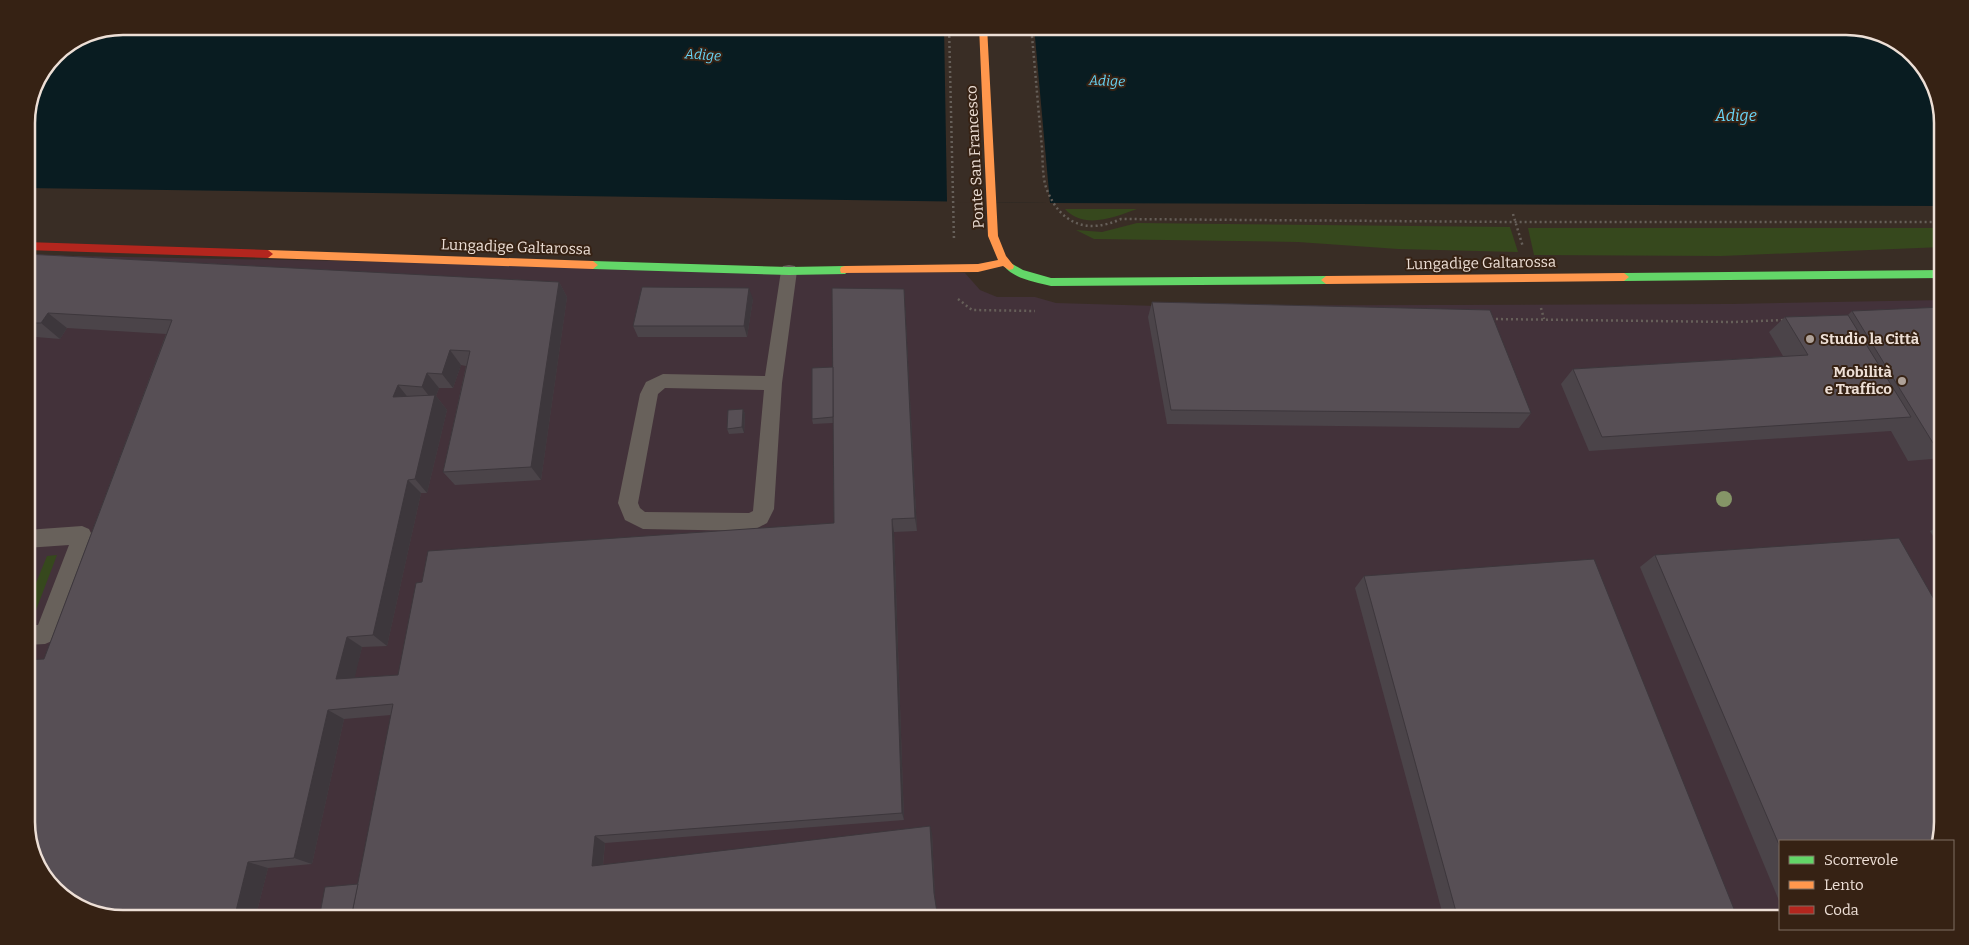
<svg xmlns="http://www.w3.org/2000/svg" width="1969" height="945" viewBox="0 0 1969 945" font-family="Bitter,serif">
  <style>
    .industrial { fill: #43323a }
    .green { fill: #36481d }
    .water { fill: #091c21 }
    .pier { fill: #392d25 }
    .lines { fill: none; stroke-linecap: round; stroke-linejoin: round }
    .path { stroke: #665f59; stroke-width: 2.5; stroke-dasharray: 2 3; stroke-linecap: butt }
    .lane { fill: #68615b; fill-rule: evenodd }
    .fast { fill: #63d668; fill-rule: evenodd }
    .slow { fill: #ff974d; fill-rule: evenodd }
    .jam { fill: #b3261e; fill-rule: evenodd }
    .tree { fill: #859567 }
    .wall { fill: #4b4449 }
    .shaded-wall { fill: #3d373c }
    .building { fill: #574f55; stroke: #3d373c }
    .poi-dot { fill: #aea198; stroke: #362214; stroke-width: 2 }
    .labels { text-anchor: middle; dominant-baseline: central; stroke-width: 4; stroke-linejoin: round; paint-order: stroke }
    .far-water-label { font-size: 14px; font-style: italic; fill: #68d4f5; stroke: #362214 }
    .street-label { font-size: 15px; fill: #eddfd6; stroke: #362214 }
    .poi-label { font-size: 15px; font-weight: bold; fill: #eddfd6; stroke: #362214; text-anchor: start }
    .water-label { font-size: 16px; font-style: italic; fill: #68d4f5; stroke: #362214 }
    .rim { fill: none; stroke: #eddfd6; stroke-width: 2.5 }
  </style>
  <rect width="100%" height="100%" fill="#392d25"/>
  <!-- industrial -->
  <polygon class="industrial" points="26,255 965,273 980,290 997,297 1035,297 1056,303 1158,306 1731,304 1943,300 1943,822 1938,841 1780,841 1780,919 123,919 80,909 26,829"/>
  <!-- green -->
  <g class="green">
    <path d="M1065,209H1137C1115,217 1084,230 1065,209Z"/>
    <polygon points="1137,223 1510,227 1518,252 1398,249 1298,242 1094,239 1076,230 1102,232"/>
    <polygon points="1528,228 1943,228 1943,247 1721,256 1534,255"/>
    <polygon points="57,555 33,618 26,619 26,606 32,591 26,591 26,583 36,583 47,556"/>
  </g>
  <!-- water -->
  <polygon class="water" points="123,26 1846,26 1889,36 1927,69 1943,116 1943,206 1050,203 26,188 26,117 55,54 86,33"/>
  <!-- pier -->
  <polygon class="pier" points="944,26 1034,26 1050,203 947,202"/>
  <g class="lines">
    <!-- path -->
    <g class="path">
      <polyline points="949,26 954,240"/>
      <path d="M1031,26C1035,67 1038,107 1042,148C1043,161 1042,178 1047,190C1061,225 1088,234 1121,219L1515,222H1943"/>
      <polyline points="1513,214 1523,247"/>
      <polyline points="958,299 972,310 1035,311"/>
      <polyline points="1541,308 1544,319"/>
      <polyline points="1491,319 1733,322 1785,320"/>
    </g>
    <!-- lane -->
    <g class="lane">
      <path d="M789,265L795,266L797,271L782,383L774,509L767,523L752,531L643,529L625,520L618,503L640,394L646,382L663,374L765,376L781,271L783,266ZM665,388L764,390L753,511L749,513L645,512L640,508L638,503L658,394Z"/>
      <polygon points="82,526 89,529 92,535 52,641 45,644 26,645 26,625 38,625 69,545 26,548 26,530"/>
    </g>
    <!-- fast -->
    <g class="fast">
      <polygon points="593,261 789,267 845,266 850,270 845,274 789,275 593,269 588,265"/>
      <path d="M1009,262L1023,270L1051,278L1326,276L1331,280L1326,284L1051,286C1036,282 1014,279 1004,266Z"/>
      <polygon points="1943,270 1943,278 1624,281 1619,277 1624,273"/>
    </g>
    <!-- slow -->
    <g class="slow">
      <polygon points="979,26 987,26 998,236 1006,256 1014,266 1013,269 1009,270 1003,266 978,272 841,273 840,270 841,267 845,266 978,264 998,260 988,236"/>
      <polygon points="268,250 593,261 598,265 593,269 268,258 263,254"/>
      <polygon points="1624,273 1629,277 1624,281 1326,284 1321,280 1326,276"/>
    </g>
    <!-- jam -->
    <polygon class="jam" points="26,242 268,250 273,254 268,258 26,250"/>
  </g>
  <!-- trees -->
  <circle class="tree" cx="1724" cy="499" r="8"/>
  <!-- wall -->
  <g class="wall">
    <polygon points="26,254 559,282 567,297 541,480 455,485 443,472 466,366 461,365 453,388 439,388 436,396 447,410 427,493 421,493 387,646 362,647 354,678 398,675 834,523 833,423 813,424 812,419 833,367 904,289 905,304 917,531 894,532 904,820 605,843 603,865 932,833 935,898 358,884 391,715 344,719 312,864 268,868 255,919 122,919 44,659 166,334 67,328 60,339 36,337 26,351"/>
    <polygon points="753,299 747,337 638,337 633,326"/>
    <polygon points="1152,302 1531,413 1519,428 1167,424 1148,317"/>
    <polygon points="1943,307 1943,458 1908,461 1891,431 1589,451 1561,384 1573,369 1783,356 1769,332 1785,317 1848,315 1852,311"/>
    <polygon points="743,409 745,414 744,433 729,434 727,429"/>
    <polygon points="1943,524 1943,553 1930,531"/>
    <polygon points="1655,555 1780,841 1780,903 1640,567"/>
    <polygon points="1364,576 1738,919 1444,919 1355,588"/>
  </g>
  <!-- shaded-wall -->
  <g class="shaded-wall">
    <polygon points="559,282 567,297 541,480 531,467"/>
    <polygon points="749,288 753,299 747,337 744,326"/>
    <polygon points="904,289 905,304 917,531 915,518"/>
    <polygon points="48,313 67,328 60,339 41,323"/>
    <polygon points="29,331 36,337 26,351 26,335"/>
    <polygon points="450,350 461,365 453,388 442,374"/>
    <polygon points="427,373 439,388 436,396 447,410 427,493 415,479 433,401 422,387"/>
    <polygon points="398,385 410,400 393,397"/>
    <polygon points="743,409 745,414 744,433 742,427"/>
    <polygon points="408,480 421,493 387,646 373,635"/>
    <polygon points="892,519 894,532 904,820 902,813"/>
    <polygon points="347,637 362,647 352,689 336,679"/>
    <polygon points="328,710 344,719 312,864 294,858"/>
    <polygon points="930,826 932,833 935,898 938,919 934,893"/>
    <polygon points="595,836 605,843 602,872 592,866"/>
    <polygon points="248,862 268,868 255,919 234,919"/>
  </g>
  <!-- building -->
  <g class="building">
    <polygon points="26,254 559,282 531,467 443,472 470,351 450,350 442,374 427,373 422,387 398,385 393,397 435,395 415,479 408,480 373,635 347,637 336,679 398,675 416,583 422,582 428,551 834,523 832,288 904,289 915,518 892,519 902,813 595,836 592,866 930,826 934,893 938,919 347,919 351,918 393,704 328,710 294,858 248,862 234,919 122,919 80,909 43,876 26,829 26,660 44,659 172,320 48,313 41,323 26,323"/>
    <polygon points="642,287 749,288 744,326 633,326"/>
    <polygon points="1152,302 1490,310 1531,413 1171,410"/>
    <polygon points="1943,307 1943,443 1933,443 1852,311"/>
    <polygon points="1848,315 1911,417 1602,437 1573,369 1808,355 1785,317"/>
    <polygon points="833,367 833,417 812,419 812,368"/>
    <polygon points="743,409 742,427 727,429 728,410"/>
    <polygon points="1899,538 1943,615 1943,822 1938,841 1780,841 1780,847 1655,555"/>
    <polygon points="1594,559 1738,919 1458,919 1364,576"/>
    <polygon points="358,884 351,918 319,919 325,887"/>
  </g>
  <!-- markers -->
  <g class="poi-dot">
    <circle cx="1810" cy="339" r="5"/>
    <circle cx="1902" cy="381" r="5"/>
  </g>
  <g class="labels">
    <!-- far-water labels -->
    <g class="far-water-label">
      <text transform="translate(703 55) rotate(4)">Adige</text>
      <text transform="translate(1107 81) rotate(2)">Adige</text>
    </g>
    <!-- street labels -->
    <g class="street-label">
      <text transform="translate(975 157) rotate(-93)">Ponte San Francesco</text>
      <text transform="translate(516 247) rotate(2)">Lungadige Galtarossa</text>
      <text transform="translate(1481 263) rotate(-1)">Lungadige Galtarossa</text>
    </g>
    <!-- poi labels -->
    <g class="poi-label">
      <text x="1820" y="339">Studio la Città</text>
      <text x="1892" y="372" text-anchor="end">Mobilità<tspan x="1892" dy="17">e Traffico</tspan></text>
    </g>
    <!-- water labels -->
    <g class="water-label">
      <text x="1736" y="115">Adige</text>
    </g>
  </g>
  <!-- crop -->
  <path d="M0 0H1969V945H0ZM123 35H1846A88 88 0 0 1 1934 123V822A88 88 0 0 1 1846 910H123A88 88 0 0 1 35 822V123A88 88 0 0 1 123 35Z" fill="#362214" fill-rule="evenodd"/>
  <path class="rim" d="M123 35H1846A88 88 0 0 1 1934 123V822A88 88 0 0 1 1846 910H123A88 88 0 0 1 35 822V123A88 88 0 0 1 123 35Z"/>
  <!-- legend -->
  <rect x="1779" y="840" width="175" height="90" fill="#362214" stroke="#7f6e62"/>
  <rect x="1789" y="856" width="25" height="8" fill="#63d668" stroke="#7f6e62"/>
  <text x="1824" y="865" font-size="15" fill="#eddfd6">Scorrevole</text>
  <rect x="1789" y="881" width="25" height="8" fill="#ff974d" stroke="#7f6e62"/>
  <text x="1824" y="890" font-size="15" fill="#eddfd6">Lento</text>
  <rect x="1789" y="906" width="25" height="8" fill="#b3261e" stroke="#7f6e62"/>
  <text x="1824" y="915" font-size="15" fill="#eddfd6">Coda</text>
</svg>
